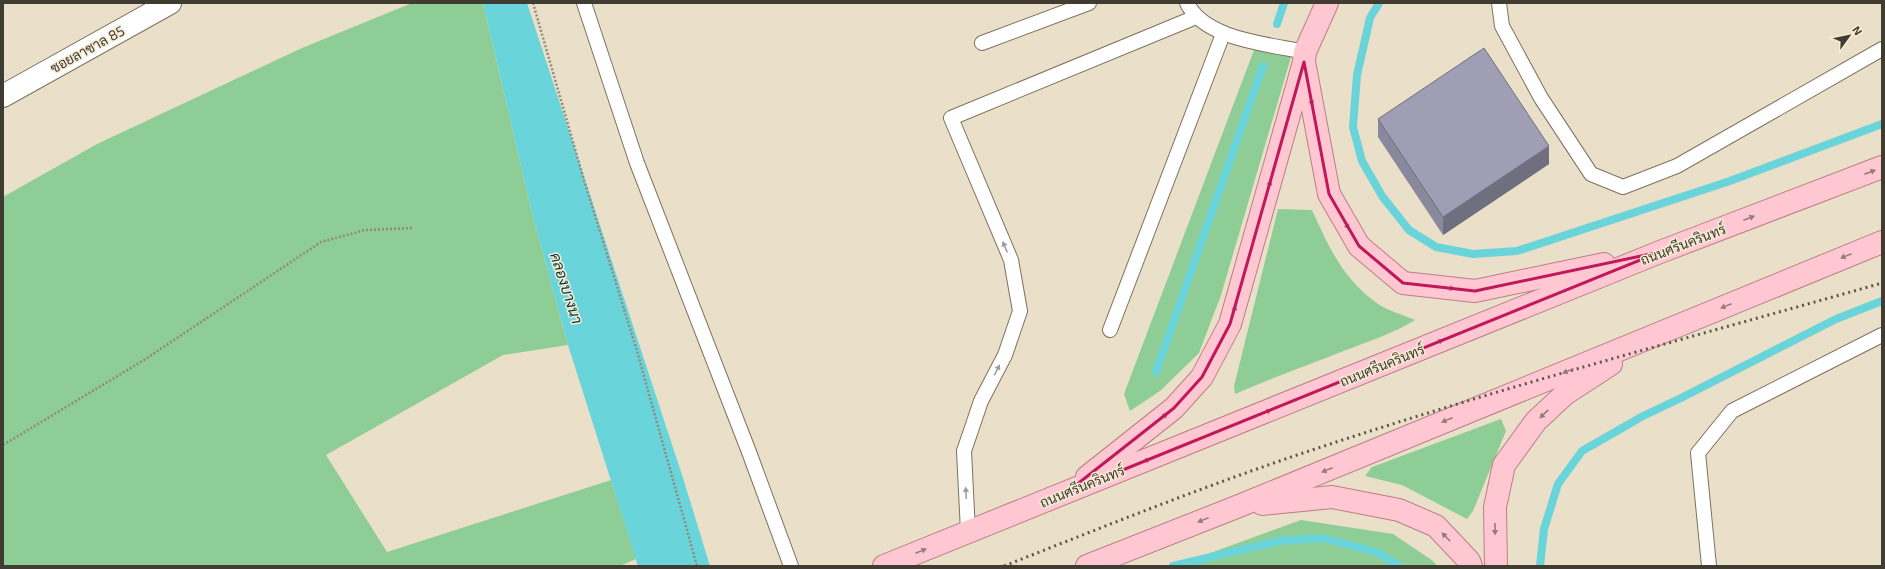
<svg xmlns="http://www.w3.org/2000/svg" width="1885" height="569" viewBox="0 0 1885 569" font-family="'Exo 2',Sarabun,sans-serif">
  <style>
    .green { fill: #8fcd96 }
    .water { fill: #69d4d9 }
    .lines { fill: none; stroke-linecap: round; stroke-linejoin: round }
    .stream { stroke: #69d4d9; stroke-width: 8 }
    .lane-casing { stroke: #7c725e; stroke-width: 16 }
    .street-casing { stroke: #7c725e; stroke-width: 24 }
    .primary-casing { stroke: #bc7e85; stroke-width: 24 }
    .path { stroke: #928a7a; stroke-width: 2.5; stroke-dasharray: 2 2; stroke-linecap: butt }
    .lane { stroke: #fff; stroke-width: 14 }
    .street { stroke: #fff; stroke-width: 22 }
    .primary { stroke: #fec7d1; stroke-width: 22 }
    .rail { stroke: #5b564a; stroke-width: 3; stroke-dasharray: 2 4; stroke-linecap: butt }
    .wall { fill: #89889c }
    .shaded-wall { fill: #6f6f7f }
    .building { fill: #9f9eb5; stroke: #6f6f7f }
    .oneway { fill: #967b7a }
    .oneway2 { fill: #a09e98 }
    .marked { fill: none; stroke: #c2185b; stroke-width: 3; stroke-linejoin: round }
    .labels { text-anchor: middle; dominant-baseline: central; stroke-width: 3; stroke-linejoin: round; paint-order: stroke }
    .street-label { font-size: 14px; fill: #403c32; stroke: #f7ecd5 }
    .water-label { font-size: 15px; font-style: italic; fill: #003537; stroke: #f7ecd5 }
  </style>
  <rect width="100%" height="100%" fill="#eadfc8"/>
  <!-- green -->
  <g class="green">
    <polygon points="412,3 483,3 532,213 568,345 503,355 326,455 387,552 611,480 636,559 620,566 3,566 3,197 97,144 302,48"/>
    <polygon points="1254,50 1291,57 1221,295 1199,353 1160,391 1130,411 1124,394"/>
    <path d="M1278,209L1312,210C1330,249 1342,278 1378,304C1388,311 1404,315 1415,320C1394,333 1370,341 1346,350C1309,365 1271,378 1235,394L1234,386Z"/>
    <polygon points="1501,419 1506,431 1473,511 1467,519 1402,485 1365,476 1372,467"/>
    <polygon points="1301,520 1393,534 1433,561 1437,566 1175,566"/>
  </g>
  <!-- water -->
  <polygon class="water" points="483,3 527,3 683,478 710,566 638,566 568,345 532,213"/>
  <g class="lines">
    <!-- stream -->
    <g class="stream">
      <polyline points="1379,3 1370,18 1357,75 1353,127 1362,161 1382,196 1409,230 1436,247 1473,254 1517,251 1727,182 1882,124"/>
      <polyline points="1277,24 1284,3"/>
      <polyline points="1156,372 1263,66"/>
      <polyline points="1173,566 1279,541 1322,538 1376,552 1400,566"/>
      <polyline points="1540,566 1544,529 1558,484 1582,451 1643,416 1681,398 1836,319 1882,301"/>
    </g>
    <defs>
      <g id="lane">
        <polyline points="584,3 637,163 749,452 791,566"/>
        <path d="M1187,3C1205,40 1269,44 1305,52"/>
        <polyline points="1499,3 1502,26 1541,98 1591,174 1623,187 1677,166 1882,49"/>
        <polyline points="982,43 1089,3"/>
        <polyline points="1110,330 1223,34"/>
        <polyline points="968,532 964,451 981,401 1005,355 1020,311 1011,260 951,118 1196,17"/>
        <polyline points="1709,566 1698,453 1732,411 1882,335"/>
      </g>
      <polyline id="street" points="3,96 170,3"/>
      <g id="primary">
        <polyline points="1305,67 1329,194 1359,246 1403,283 1475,291 1604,264"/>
        <polyline points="1087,477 1174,408 1202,377 1230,324 1304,62 1305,52 1327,3"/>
        <polyline points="1262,504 1332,497 1399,510 1436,526 1469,561 1471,566"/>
        <polyline points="884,566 1660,252 1882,167"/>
        <polyline points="1087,566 1239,506 1882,242"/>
        <polyline points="1496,566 1495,507 1504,465 1536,421 1565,394 1611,364"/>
      </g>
    </defs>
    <!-- lane casing -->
    <use href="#lane" class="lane-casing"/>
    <!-- street casing -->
    <use href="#street" class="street-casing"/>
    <!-- primary casing -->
    <use href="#primary" class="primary-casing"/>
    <!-- path -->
    <g class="path">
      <polyline points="533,3 584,180 637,351 697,566"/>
      <polyline points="3,445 144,360 321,242 365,230 414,228"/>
    </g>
    <!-- lane -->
    <use href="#lane" class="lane"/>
    <!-- street -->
    <use href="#street" class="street"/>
    <!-- primary -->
    <use href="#primary" class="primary"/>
    <!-- rail -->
    <path class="rail" d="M1004,566C1103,527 1202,487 1303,453C1494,389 1689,338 1882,283"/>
  </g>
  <!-- wall -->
  <polygon class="wall" points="1378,119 1549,164 1443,235 1378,137"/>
  <!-- shaded-wall -->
  <polygon class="shaded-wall" points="1549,146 1549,164 1443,235 1443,217"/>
  <!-- building -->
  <polygon class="building" points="1484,48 1549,146 1443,217 1378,119"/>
  <!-- one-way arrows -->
  <defs><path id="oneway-solid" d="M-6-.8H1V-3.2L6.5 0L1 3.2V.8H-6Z"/></defs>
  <g class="oneway">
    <use href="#oneway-solid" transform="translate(1311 100) rotate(79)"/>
    <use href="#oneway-solid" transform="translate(1870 172) rotate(-21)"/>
    <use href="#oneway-solid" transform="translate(1269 186) rotate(-74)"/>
    <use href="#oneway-solid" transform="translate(1749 218) rotate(-21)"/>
    <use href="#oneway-solid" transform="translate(1346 224) rotate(60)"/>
    <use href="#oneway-solid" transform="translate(1846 256) rotate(158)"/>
    <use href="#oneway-solid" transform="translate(1449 288) rotate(6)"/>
    <use href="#oneway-solid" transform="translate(1726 306) rotate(158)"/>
    <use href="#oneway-solid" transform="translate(1234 311) rotate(-74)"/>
    <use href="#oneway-solid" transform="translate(1438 342) rotate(-22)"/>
    <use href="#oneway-solid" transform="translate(1568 371) rotate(158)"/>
    <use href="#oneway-solid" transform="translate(1266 412) rotate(-22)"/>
    <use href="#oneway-solid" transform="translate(1544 414) rotate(136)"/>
    <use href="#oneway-solid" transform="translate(1163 417) rotate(-38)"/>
    <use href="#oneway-solid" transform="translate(1447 420) rotate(158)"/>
    <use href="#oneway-solid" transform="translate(1145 461) rotate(-22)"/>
    <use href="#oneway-solid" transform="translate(1327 470) rotate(158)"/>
    <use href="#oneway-solid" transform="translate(1203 520) rotate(158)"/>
    <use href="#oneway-solid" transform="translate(1495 529) rotate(89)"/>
    <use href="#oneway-solid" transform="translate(1446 537) rotate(-134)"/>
    <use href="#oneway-solid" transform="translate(921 551) rotate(-22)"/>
  </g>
  <g class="oneway2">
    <use href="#oneway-solid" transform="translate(1005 247) rotate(-113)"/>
    <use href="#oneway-solid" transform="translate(997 370) rotate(-63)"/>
    <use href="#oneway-solid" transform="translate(966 493) rotate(-93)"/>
  </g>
  <!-- marked area -->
  <path class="marked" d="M1304,62L1329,194L1359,246L1403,283L1475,291L1660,252L1066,493L1174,408L1202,377L1230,324Z"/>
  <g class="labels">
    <!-- street labels -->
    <g class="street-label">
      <text transform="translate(87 49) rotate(-29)">ซอยลาซาล 85</text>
      <text transform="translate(1683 244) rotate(-21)">ถนนศรีนครินทร์</text>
      <text transform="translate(1382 365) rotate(-22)">ถนนศรีนครินทร์</text>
      <text transform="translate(1082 486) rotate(-22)">ถนนศรีนครินทร์</text>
    </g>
    <!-- water labels -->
    <g class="water-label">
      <text transform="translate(567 288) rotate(72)">คลองบางนา</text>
    </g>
  </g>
  <!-- border -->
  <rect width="1885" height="569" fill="none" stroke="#403c32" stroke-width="8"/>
  <!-- north arrow -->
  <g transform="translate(1849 36) rotate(57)" stroke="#f7ecd5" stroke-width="3" paint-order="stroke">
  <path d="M0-3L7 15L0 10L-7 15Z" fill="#403c32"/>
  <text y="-6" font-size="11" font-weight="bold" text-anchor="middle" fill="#403c32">N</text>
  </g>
</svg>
